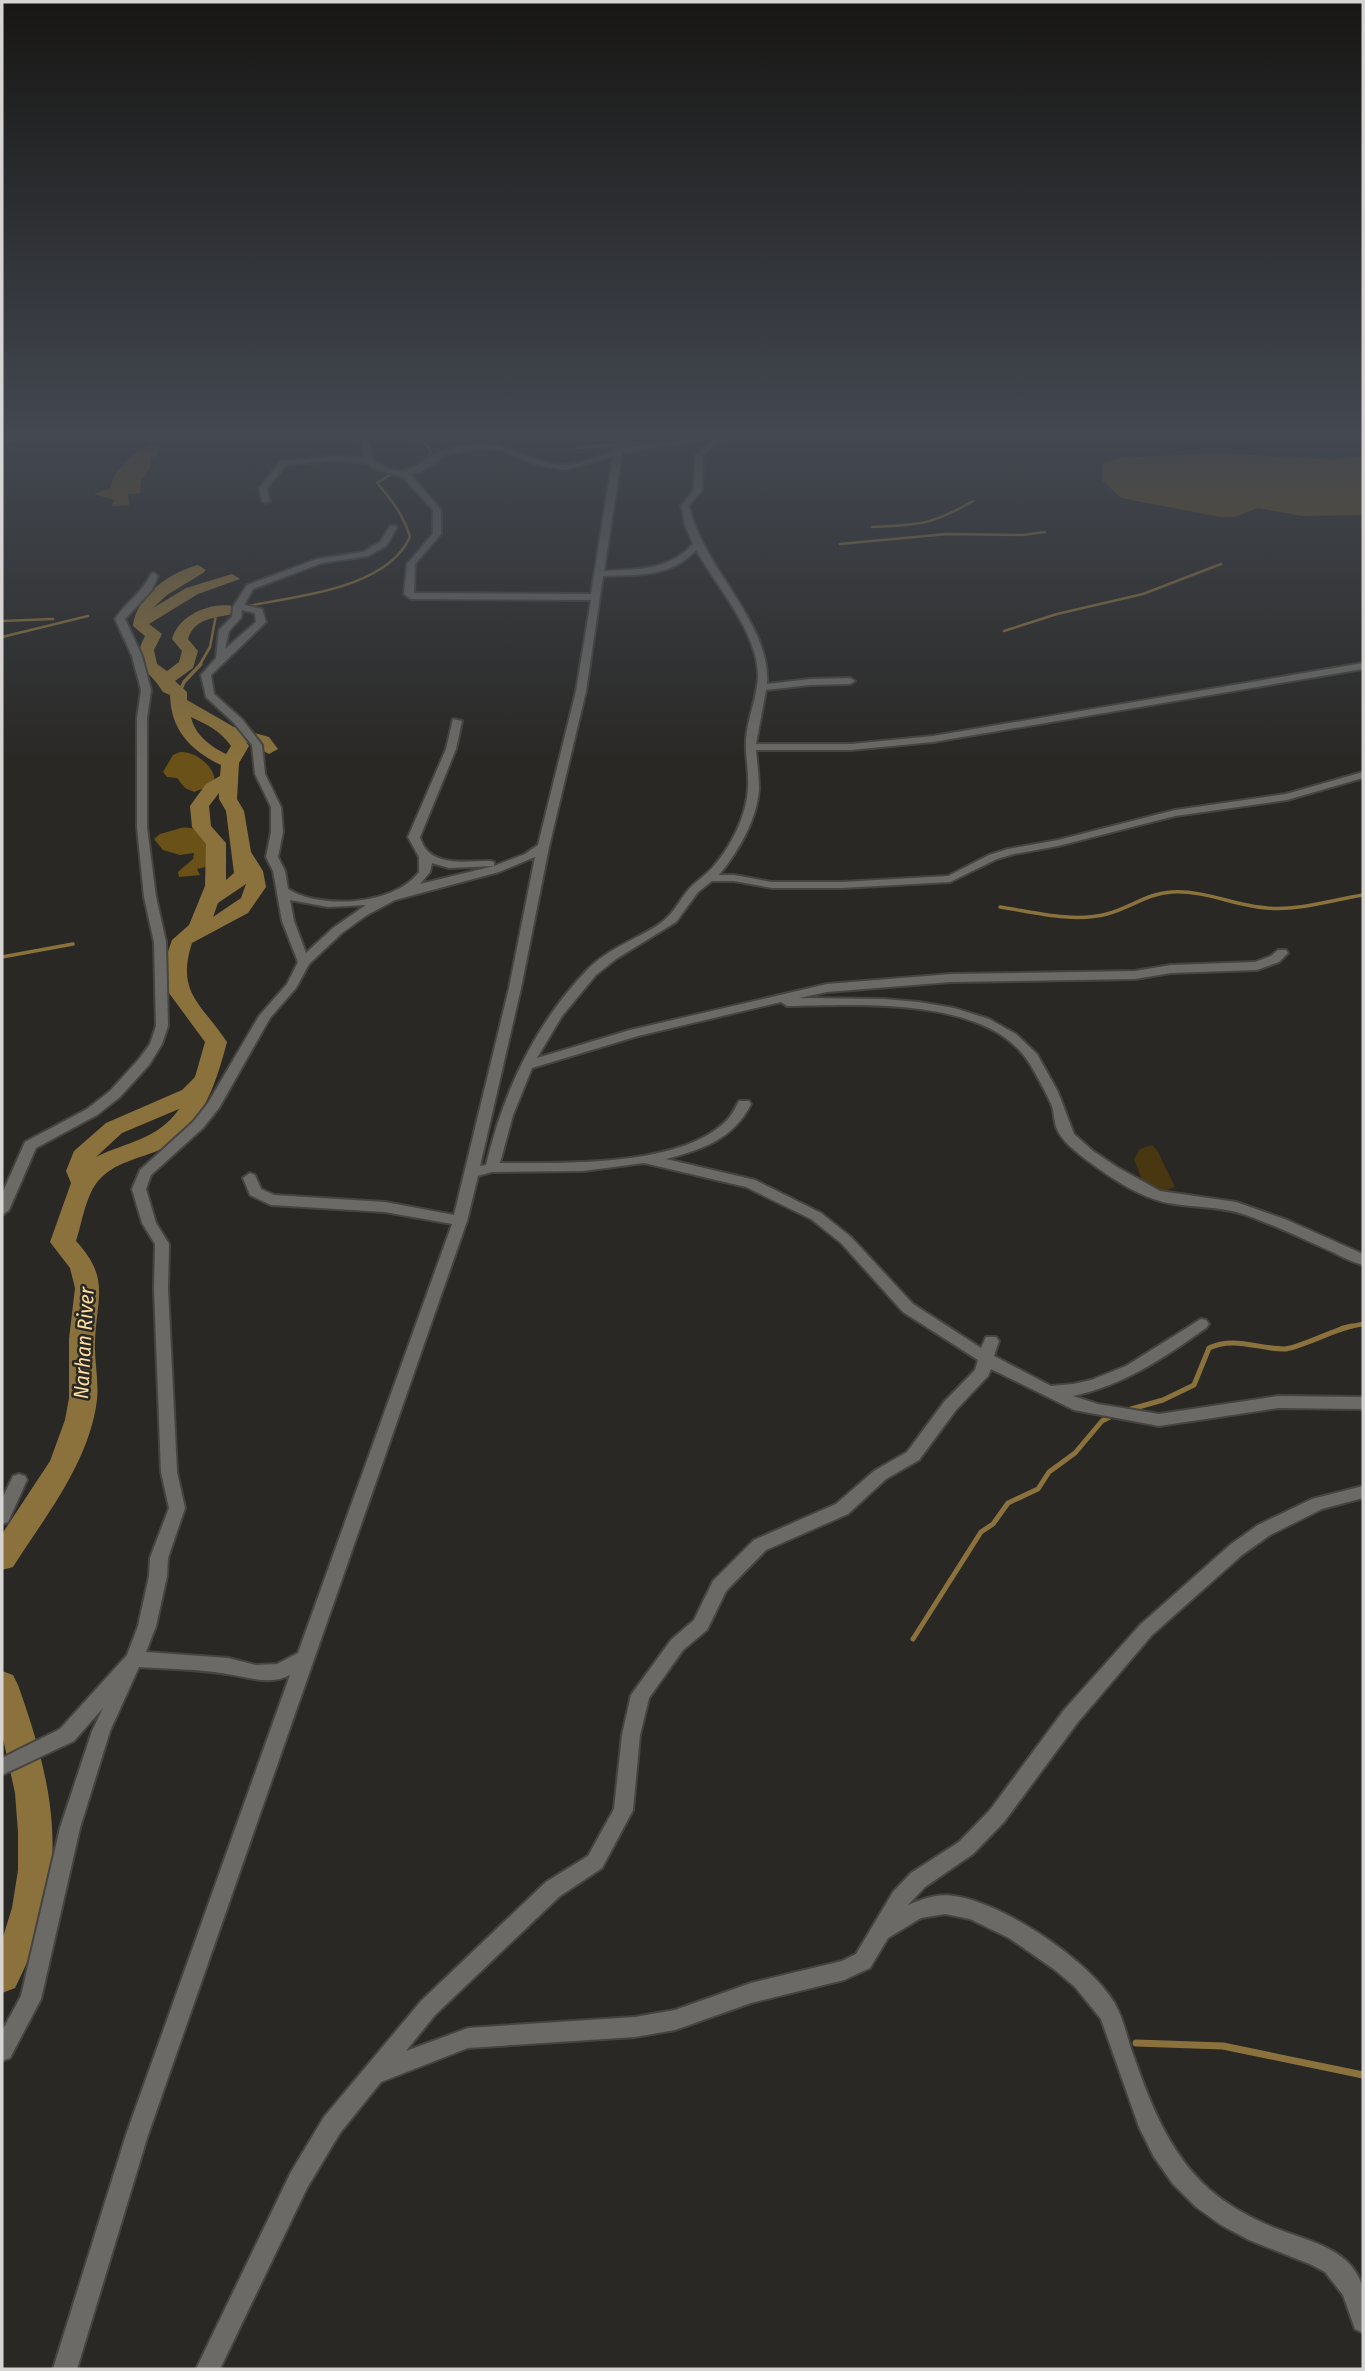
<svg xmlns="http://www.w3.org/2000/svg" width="1365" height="2371" viewBox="0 0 1365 2371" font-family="'Fira Sans Condensed',sans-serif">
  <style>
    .green { fill: #483710 }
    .forest { fill: #6a5118 }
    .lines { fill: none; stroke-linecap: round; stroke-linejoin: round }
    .stream-far4 { stroke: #8b723c; stroke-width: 2.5 }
    .stream-far3 { stroke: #8b723c; stroke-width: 3.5 }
    .stream-far2 { stroke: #8b723c; stroke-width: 4.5 }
    .stream-far1 { stroke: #8b723c; stroke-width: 5 }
    .stream { stroke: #8b723c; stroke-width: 7 }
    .river { fill: #8b723c; fill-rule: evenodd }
    .street-casing { stroke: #454441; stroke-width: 4 }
    .street { fill: #6b6a66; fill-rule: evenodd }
    .labels { text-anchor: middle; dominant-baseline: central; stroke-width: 5; stroke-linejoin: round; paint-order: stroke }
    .water-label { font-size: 21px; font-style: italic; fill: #fdde9e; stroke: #292825 }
  </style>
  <rect width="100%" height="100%" fill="#292825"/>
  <!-- green -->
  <polygon class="green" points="1152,1145 1157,1150 1175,1187 1161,1192 1142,1180 1134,1159 1140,1149"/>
  <!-- forest -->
  <g class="forest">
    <path d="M150,445L159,446L158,454L151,459V466L141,481L140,493L128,494L129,505L112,506L114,500L94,494L111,488C111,473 135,450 150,445Z"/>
    <polygon points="1217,453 1335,460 1363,456 1363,515 1302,516 1258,508 1234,517 1221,517 1121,498 1102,480 1103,463 1121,458"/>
    <path d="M180,752C196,751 216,767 215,784L194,792L185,788L177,778L167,777L163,772L173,755Z"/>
    <path d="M181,828C198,825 210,840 216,854L213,865L197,869L200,875L179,877L178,872L193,859L194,853L180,855L163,850L154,839L160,834Z"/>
  </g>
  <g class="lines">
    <!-- stream-far4 -->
    <g class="stream-far4">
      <polyline points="374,432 424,442 431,451 428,460"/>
      <polyline points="2,443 43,432"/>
      <polyline points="577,448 666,440 702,432"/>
      <path d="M872,527C918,525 932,525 973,501"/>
      <polyline points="840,544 947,534 1022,535 1045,532"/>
      <path d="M243,607C294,596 386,590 410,537C404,516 391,499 377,483L395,472"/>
      <polyline points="2,621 53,619"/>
      <polyline points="1004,631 1057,614 1143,594 1221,564"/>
      <polyline points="2,637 88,616"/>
      <polyline points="199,666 210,647 216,615 233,609"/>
    </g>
    <!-- stream-far3 -->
    <g class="stream-far3">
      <polyline points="178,696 184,682 201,664"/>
      <path d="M1000,907C1033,912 1073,923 1107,914C1130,908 1148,893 1172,892C1205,890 1235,906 1267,908C1299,911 1332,900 1363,895"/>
      <polyline points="2,957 73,944"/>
    </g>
    <!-- stream-far2 -->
    <polyline class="stream-far2" points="1342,1328 1363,1324"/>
    <!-- stream-far1 -->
    <g class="stream-far1">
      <path d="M1124,1411L1163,1400L1194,1385L1209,1348C1234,1336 1258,1349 1284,1349C1297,1349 1333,1330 1352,1326"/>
      <polyline points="913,1639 981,1532 993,1524 1008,1503 1038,1489 1049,1472 1075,1453 1102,1421 1116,1414"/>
    </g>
    <!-- stream -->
    <polyline class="stream" points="1136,2043 1223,2046 1363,2075"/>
    <!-- river -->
    <g class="river">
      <path d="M198,565L206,570L203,573L167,595L153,608L186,588L232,574L240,579L198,594L149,624L162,634L154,650L157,664L167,671L179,662L182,651L172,639C179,614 213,600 238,607L240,610L238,613C219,618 195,616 188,639L198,651L193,668L175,681L187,692V700L234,727L269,737L278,749L269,754L246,742L249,746L239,763L237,799L244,811L251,852L263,871L266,887L248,913L192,943C176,993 201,1003 227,1042C216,1084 201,1132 157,1151C137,1159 114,1163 99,1180C86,1194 82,1223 76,1241C110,1278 97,1296 95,1341C94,1360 99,1380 97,1400C89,1463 46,1515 13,1567L2,1570V1534L50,1461L65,1420L69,1398V1339L75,1288L70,1268L50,1242L71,1183L66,1171L74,1151L106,1123L182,1090L195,1077L205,1042L166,989L163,966L172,940L189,925L205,886L206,844L192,827L190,806L206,784L220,776L221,765C190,750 171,730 170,695L163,692C149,668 129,667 145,636L133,626C136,596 170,572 198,565ZM191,717C206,724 221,731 231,746L226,754C210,746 195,735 191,717ZM219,793V799L226,811L234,873L226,880V843L211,826L209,806ZM246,884L241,898L213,917L218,903ZM179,1109C159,1139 126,1142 96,1157L122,1133Z"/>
      <path d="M2,1671L13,1675L18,1685C58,1797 71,1879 15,1988L2,1993V1940L12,1908L18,1870V1832L15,1793L2,1734Z"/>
    </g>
    <defs>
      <g id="street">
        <path d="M223,432H367L373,460C406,484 414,463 441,451C450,448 464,446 473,445C507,441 530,463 562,465C578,466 599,455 614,451L616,443L629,432H637L622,448L718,434L715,432H761C753,437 742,434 732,436C720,440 711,447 703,456L702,490L689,506C703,569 771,622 767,684L810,679L850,678L855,681L850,684L810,685L766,690L756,744H851L933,736L1363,663V669L933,742L851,750H756C757,763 759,776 759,789C757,820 738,852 719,875H734L772,882H842L948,876L989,855L1008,849L1058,840L1175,810L1286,794L1363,772V778L1287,800L1175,816L1058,846L1014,854L997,859L950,882L842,888H772L734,881H712L698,892L676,922L616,959L596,975L562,1016L537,1058L630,1030L827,984L951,974L1135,971L1171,965L1255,962L1271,956L1278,950H1286L1288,953L1279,962L1257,970L1171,973L1135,979L951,982L827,992L799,998L884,999L919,1002L954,1008L989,1019L1016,1034L1037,1054L1058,1092L1074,1134L1093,1151L1117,1167L1160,1191L1236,1202L1287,1220L1363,1254V1265C1348,1261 1334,1252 1319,1246C1295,1235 1271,1224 1246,1215C1220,1206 1195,1208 1168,1203C1138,1197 1108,1176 1084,1158C1074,1150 1061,1140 1056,1127C1054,1120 1054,1113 1052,1106C1046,1092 1038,1078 1030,1064C988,995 856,1005 787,1006L781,1002L638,1036L532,1068L513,1115L500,1163C562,1163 677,1167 724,1123C731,1117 735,1109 739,1101H749L751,1104C734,1139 701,1150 666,1159L755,1180L821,1213L851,1237L913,1304L981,1348L986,1337H996L999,1341L994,1356L1051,1386L1073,1384L1091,1380L1126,1366L1201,1319L1206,1320L1209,1324L1206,1328C1164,1358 1124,1385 1073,1396L1098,1404L1159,1414L1278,1396L1363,1397V1409L1278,1408L1159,1426L1074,1410L991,1369L988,1376L956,1410L919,1460L886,1479L848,1514L766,1550L726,1591L707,1630L683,1650L649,1698L640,1735L633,1810L602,1868L560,1896L435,2015L406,2051L468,2028L635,2017L675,2010L751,1983L842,1961L856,1954L893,1892L911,1873L959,1842L990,1810L1064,1710L1140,1625L1230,1545L1258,1525L1312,1499L1363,1486V1498L1322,1509L1270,1535L1242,1555L1152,1635L1078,1722L1004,1822L973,1854L925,1887L908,1905C922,1899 938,1893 954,1896C1004,1903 1088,1960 1114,2002C1124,2019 1127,2039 1134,2057C1151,2106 1170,2154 1209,2189C1226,2204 1247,2216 1268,2225C1301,2240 1349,2245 1362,2285C1365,2299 1363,2318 1363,2333L1355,2329L1343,2295L1325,2272L1312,2265L1249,2240L1221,2225L1196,2207L1173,2184L1154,2157L1139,2127L1101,2019L1075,1987L1055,1970L1009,1938L970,1919L945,1914L921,1918L888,1938L870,1968L844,1980L751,2003L675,2030L635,2037L468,2048L381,2082L340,2133L307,2188L220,2369H196L291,2172L324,2117L421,2001L546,1882L588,1856L614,1809L622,1735L631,1695L671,1640L694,1620L713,1581L754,1540L836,1504L874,1471L907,1452L944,1402L975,1370L978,1360L903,1312L841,1243L811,1219L746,1187L644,1163L583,1171L492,1172L478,1176L467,1221L148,2135L77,2369H53L126,2135L290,1675C269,1686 249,1677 227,1674C198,1669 168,1669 139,1667L110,1731L80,1828L41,1999L10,2058L2,2061V2031L21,1996L60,1828L92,1731L103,1708L74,1741L2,1775V1758L60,1729L127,1655L138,1626L149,1576L150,1558L169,1508L161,1472L154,1289L155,1244L142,1223L132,1189L140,1170L193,1122L208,1103L259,1016L287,984L298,962L282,921L273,871L266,857L271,832V807L255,774L252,745L234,723L206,697L201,675L216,658L219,630L232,617L233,607L247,585L317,559L363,552L380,542L390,526H396L397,528L386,546L368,556L322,563L253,589L244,605L262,609L266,622L211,675L214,694L242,719L262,745L265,774L281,807L283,832L278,857L285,871L288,889C321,910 395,905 419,872V857L408,837L446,749L453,719L462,721L456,749L420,837C428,868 465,861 490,861L494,862V866L525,854L538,845L576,691L591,600L411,599L404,594L407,564L433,534V510L403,477L373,468L367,463L335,460L286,465L267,488L270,501L266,503L262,501L259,488L281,461L335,456L364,458L360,436L227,434ZM713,439L695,456L694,490L681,506L685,525L693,544C668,571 638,569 604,571L622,453ZM474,449L501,450L537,465L565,470L613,456L591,594L414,593L415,564L441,534V510L410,474L421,472L446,455ZM696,550C717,587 759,634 758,677C757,699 747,719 746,740C745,755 749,771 748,787C747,815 731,847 712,868C705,876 696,881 689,889C678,902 673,915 658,925C635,940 607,949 587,970C535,1024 503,1093 486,1165L480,1166L521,988L549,847L586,691L603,576C636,575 673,577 696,550ZM242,610L255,613L256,622L225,649L229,631L241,618ZM535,857L509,988L454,1215L385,1202L274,1195L261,1189L255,1175L250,1173L243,1178L250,1195L271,1205L385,1212L452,1224L298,1653L277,1664L256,1665L228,1658L146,1652L156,1626L167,1576L168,1558L185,1508L177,1472L168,1289L169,1244L156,1223L146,1189L151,1175L203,1128L219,1108L270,1018L296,988L309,964L342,933L367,915L395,900L499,872ZM432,863L449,868L494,866L420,884L430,872ZM290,900L328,907L366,905L333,928L306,953L294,921Z"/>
        <path d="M975,432H1009C1001,436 983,436 975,432Z"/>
        <path d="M154,573L158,576L152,590L125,619L142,656L151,690L147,718V827L156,897L166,942L168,1026L162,1044L149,1065L120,1097L97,1115L36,1148L9,1210L2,1215V1194L25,1142L87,1109L110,1091L139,1059L150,1044L156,1026L154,942L144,897L137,827V718L141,690L132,656L115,619C126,602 143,592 151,574Z"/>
        <polygon points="19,1474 25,1476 27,1480 8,1522 2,1524 2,1499 13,1476"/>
      </g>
    </defs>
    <!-- street casing -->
    <use href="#street" class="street-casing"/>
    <!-- street -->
    <use href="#street" class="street"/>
  </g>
  <!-- sky -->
  <linearGradient id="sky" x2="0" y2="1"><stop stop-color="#171614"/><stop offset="0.57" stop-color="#434851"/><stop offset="1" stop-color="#434851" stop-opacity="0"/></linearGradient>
  <rect width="1365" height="763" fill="url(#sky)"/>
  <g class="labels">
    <!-- water labels -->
    <g class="water-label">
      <text transform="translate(84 1343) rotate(-87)">Narhan River</text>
    </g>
  </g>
  <!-- border -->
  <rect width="1365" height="2371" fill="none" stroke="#d6d5d3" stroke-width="7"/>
</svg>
